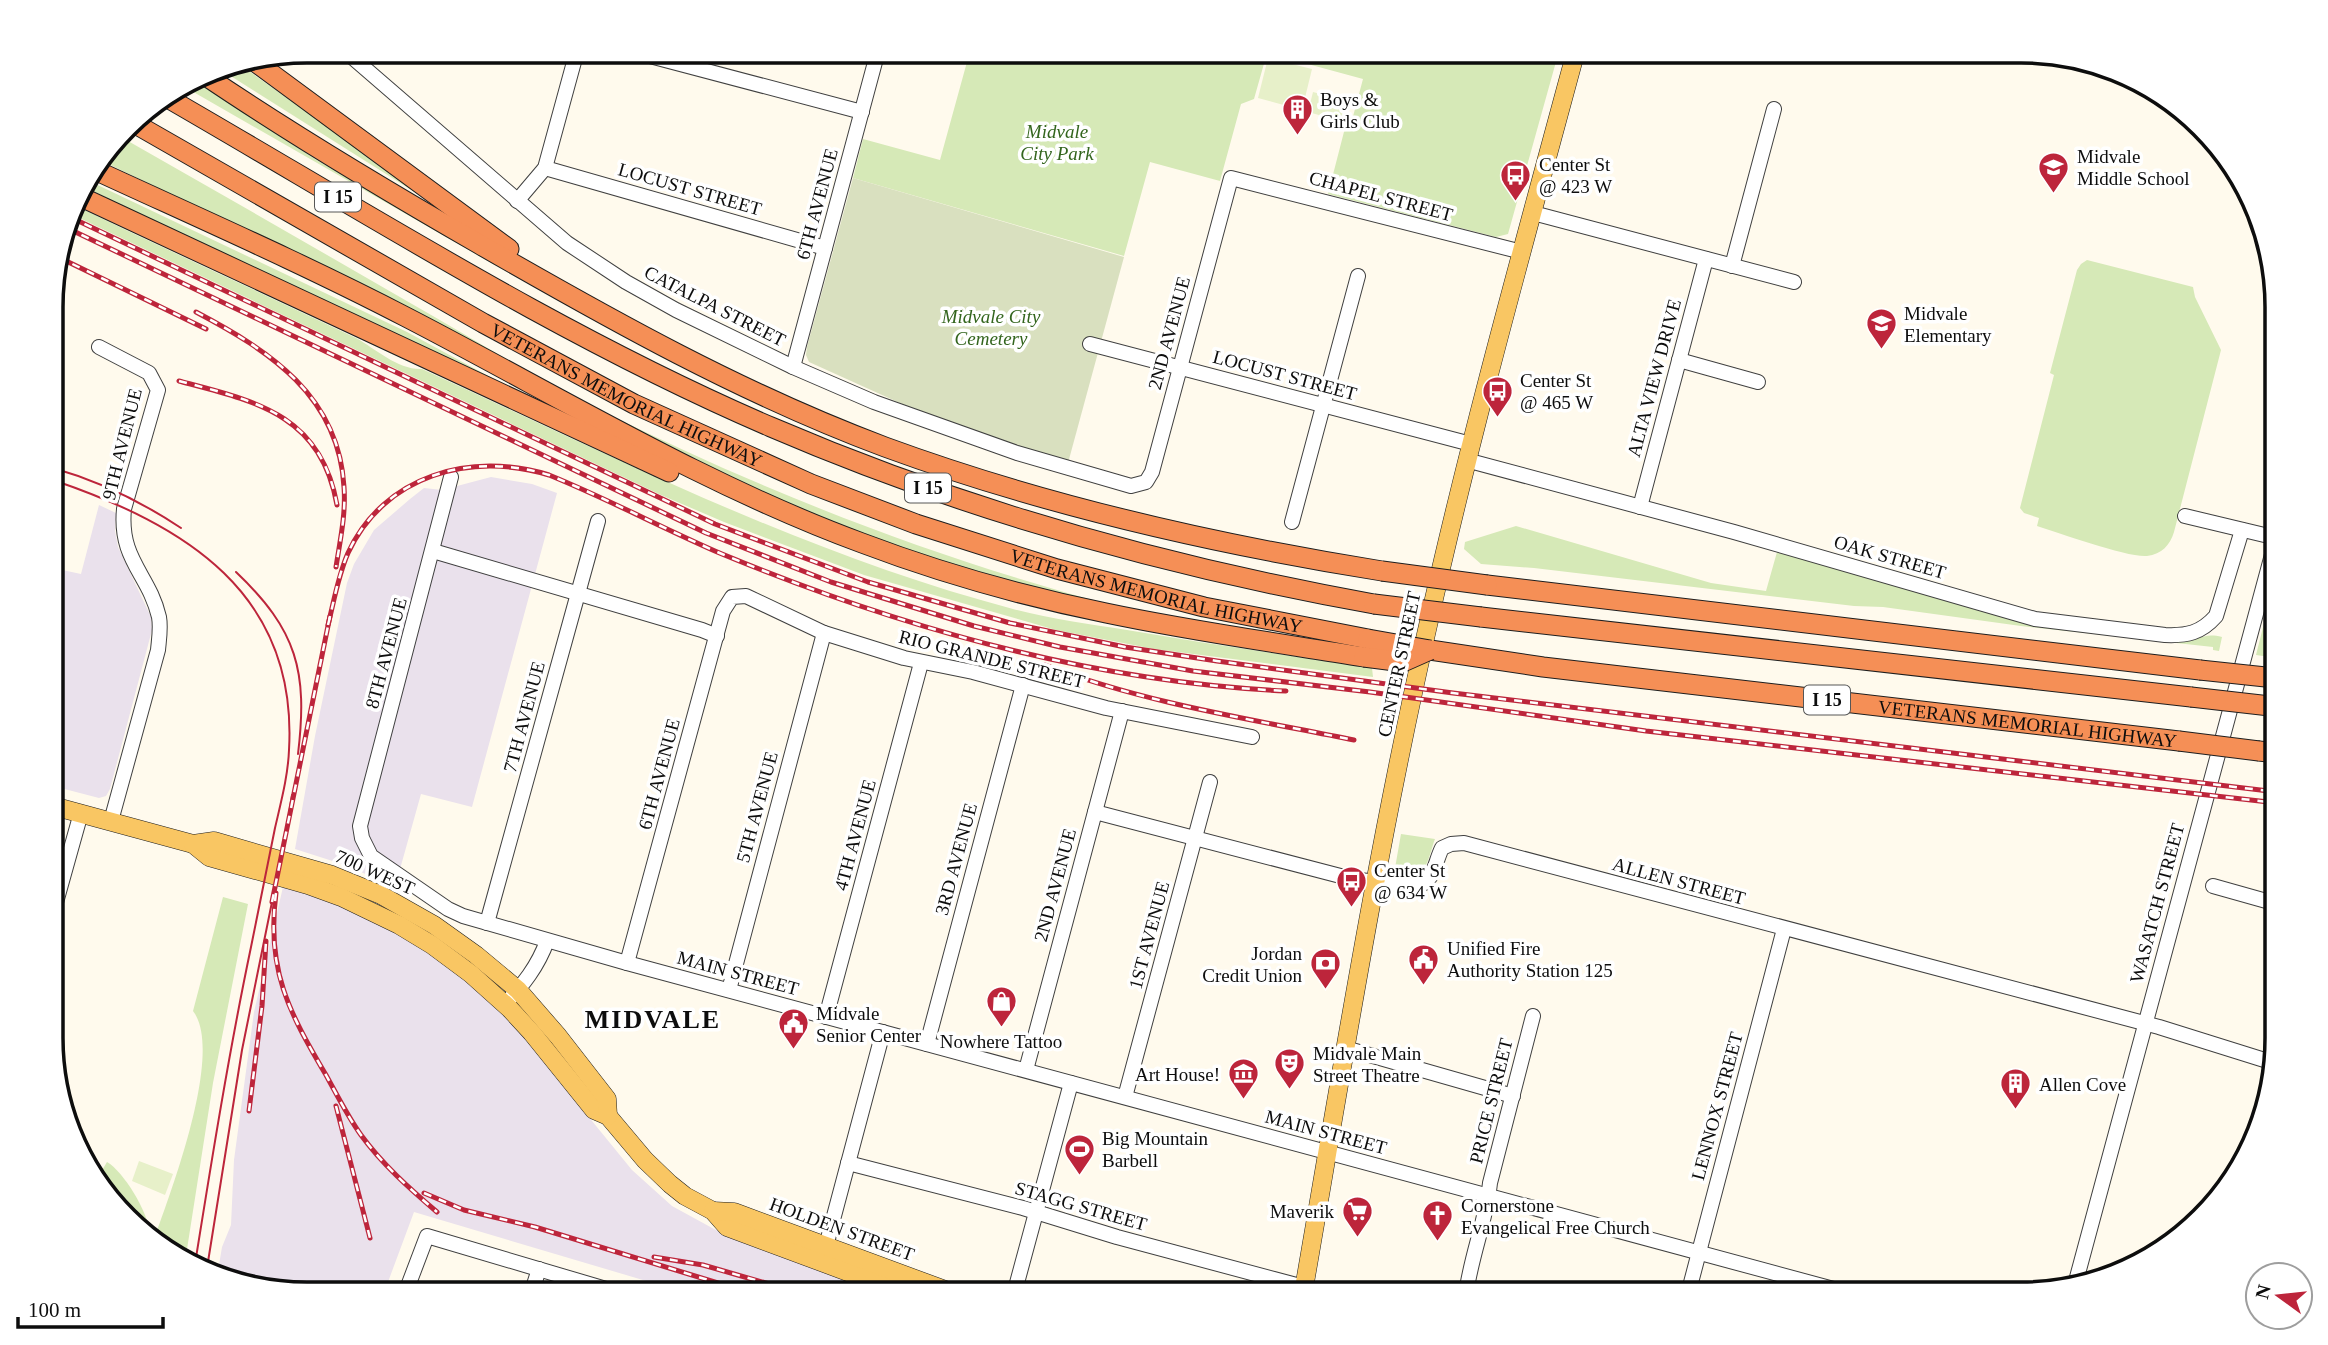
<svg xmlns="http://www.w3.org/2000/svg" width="2328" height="1345" viewBox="0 0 2328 1345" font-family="'Times New Roman',serif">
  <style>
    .industrial { fill: #eae1ec }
    .green { fill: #d6e9b7 }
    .cemetery { fill: #d9e0bf }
    .pitch { fill: #e7f0c9 }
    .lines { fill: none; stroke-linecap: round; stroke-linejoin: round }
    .minor-casing { stroke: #404040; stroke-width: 16 }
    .major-casing { stroke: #1e1e1e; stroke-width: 19 }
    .highway-casing { stroke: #1e1e1e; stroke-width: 21 }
    .minor { stroke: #fff; stroke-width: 14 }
    .major { stroke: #f9c663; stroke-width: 18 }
    .highway { stroke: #f58f56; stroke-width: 19 }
    .tram { stroke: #bd253b; stroke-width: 2 }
    .rail-casing { stroke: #bd253b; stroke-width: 5 }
    .rail { stroke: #fff; stroke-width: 2.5; stroke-dasharray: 8; stroke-linecap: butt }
    .highway-bridge-casing { stroke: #1e1e1e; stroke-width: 21; stroke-linecap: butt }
    .highway-bridge { stroke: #f58f56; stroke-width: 19 }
    .labels { text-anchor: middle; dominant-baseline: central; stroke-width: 7; stroke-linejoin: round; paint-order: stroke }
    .shield { fill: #fff; stroke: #565656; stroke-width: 2 }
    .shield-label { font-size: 18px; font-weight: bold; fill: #0d0d0d }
    .poi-label { font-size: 19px; fill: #0d0d0d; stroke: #fff; text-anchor: start }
    .park-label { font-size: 19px; font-style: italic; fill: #33651d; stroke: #fff }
    .street-label { font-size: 19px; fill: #0d0d0d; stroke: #fff }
    .district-label { font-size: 26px; font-weight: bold; letter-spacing: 2px; fill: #0d0d0d; stroke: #fff }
    .rim { fill: none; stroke: #0d0d0d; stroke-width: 3.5 }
  </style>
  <rect width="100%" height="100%" fill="#fffaed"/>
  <!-- industrial -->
  <g class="industrial">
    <polygon points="491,477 532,484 557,493 472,807 421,794 395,887 345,865 295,849 315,736 347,583 354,564 374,530 410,499 424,488 442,490"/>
    <polygon points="99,505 116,513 115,531 118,547 151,617 152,630 110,789 106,796 99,798 53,786 53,568 81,574"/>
    <polygon points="283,887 324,898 386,927 436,956 458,973 504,1013 632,1170 672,1206 725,1235 886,1294 690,1294 414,1212 388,1282 383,1282 377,1294 306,1294 218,1271 222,1247 231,1225 234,1160 254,1012"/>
  </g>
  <!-- green -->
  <g class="green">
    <polygon points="970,51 1559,51 1508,234 1496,237 1328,194 1346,124 1351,124 1363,79 1267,53 1254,99 1241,104 1220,181 1150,162 1124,256 853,178 863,139 940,160"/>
    <polygon points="239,64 452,215 451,215 218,68"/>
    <polygon points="195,79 315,159 528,284 183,86"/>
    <path d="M121,137C218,192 315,248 412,304C475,340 538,379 604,412C765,492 932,557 1107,604L967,573L788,508L231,223L102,161Z"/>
    <polygon points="87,180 407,332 573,422 210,249 83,186"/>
    <path d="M74,205C167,250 262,293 356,338C376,349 398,370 422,369C615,457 807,555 1013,609C1050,619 1089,624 1127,630C1209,644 1291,656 1372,668L1373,677L1154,649L1056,630L864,575L724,522L661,495L71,214Z"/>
    <path d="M2087,260L2193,287L2195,297L2221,350L2174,532C2170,545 2162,554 2147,556C2129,558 2059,533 2037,526L2039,518L2024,513L2020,508L2054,375L2050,373L2077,270L2081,264Z"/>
    <path d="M1516,526L1711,583L1766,591L1777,552L2035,625L2180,642C2199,641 2203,632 2222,637L2219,651L2213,650V647L2021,626L1883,607L1854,606L1534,568L1481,564L1464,549L1465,542Z"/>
    <polygon points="2275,580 2277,581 2277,658 2256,655"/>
    <path d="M1401,834L1435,839C1430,851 1427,878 1410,877C1402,877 1399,874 1395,868Z"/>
    <path d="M223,897L248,904L213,1083L185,1262C174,1259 159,1245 156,1234C172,1189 224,1051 193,1011Z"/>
    <path d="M107,1162C123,1171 149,1213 149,1232L95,1182Z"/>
  </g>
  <!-- cemetery -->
  <polygon class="cemetery" points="853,178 1124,257 1068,463 980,434 902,404 809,362 806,355 807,347"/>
  <!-- pitch -->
  <g class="pitch">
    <polygon points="1268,58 1312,69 1302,110 1258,98"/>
    <polygon points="1313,92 1350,102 1344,122 1308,112"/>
    <polygon points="139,1161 173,1174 165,1195 132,1181"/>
  </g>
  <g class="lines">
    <defs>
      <g id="minor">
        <polyline points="345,51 567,243 626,282 676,310 793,367 874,402 1017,453 1131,486 1146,482 1152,472 1231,178 1522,252"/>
        <polyline points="631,51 862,112"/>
        <polyline points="545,168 825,248"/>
        <polyline points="517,201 545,168 577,51"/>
        <polyline points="1533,213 1794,282"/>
        <polyline points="1732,266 1774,109"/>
        <polyline points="1090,344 1471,444"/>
        <path d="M99,347L149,373L158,390L124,509C119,560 149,574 159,617C161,628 159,639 158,650L111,821"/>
        <polyline points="1679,360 1758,382"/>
        <polyline points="793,367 878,51"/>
        <path d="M1466,460L1734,532L2035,619L2165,635C2187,636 2201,633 2216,616L2242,530"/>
        <polyline points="451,477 360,826 362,838 371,856 448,909 463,916 627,963 1852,1294"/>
        <polyline points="1640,507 1706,259"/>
        <polyline points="2185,516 2277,538"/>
        <polyline points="1292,522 1358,276"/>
        <polyline points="433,551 702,630 717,636"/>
        <path d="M1095,812L1352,879L1415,887C1435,882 1434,864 1442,848L1451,844L1464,843L2159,1027L2274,1063"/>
        <polyline points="2213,886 2277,904"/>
        <polyline points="53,913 81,813"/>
        <polyline points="487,923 598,521"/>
        <polyline points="627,963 723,611 732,597 746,596 824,633 904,658 973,672 1106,708 1252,737"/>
        <polyline points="729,990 824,633"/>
        <path d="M505,1004C523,985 538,966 547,941"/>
        <polyline points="826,1017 921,663"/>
        <polyline points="927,1044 1023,685"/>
        <polyline points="1345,1048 1513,1096"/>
        <polyline points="1026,1070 1122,711"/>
        <polyline points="1125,1097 1210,782"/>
        <polyline points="848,1163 1023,1208 1117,1237 1304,1287"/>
        <polyline points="826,1246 883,1032"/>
        <polyline points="2076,1281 2277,536"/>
        <polyline points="405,1294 427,1236 616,1292 616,1294"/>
        <polyline points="531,1294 539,1269"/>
        <polyline points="1014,1294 1071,1083"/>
        <path d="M1466,1294C1471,1256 1486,1221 1490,1183L1533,1016"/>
        <polyline points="1688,1294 1784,929"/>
      </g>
      <g id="major">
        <polyline points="53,806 193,844 209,857 308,885 341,897 399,925 432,945 471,974 510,1009 532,1033 594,1110 608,1116 645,1160 670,1184 685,1196 713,1211 727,1227 907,1294"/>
        <polyline points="193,844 214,841 332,875 381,895 434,925 476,955 518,990 558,1036 607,1099 608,1116"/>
        <polyline points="713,1211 734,1212 956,1294"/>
        <path d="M1303,1294C1342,1069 1378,844 1429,621C1472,429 1525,240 1576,51"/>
      </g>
      <g id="highway">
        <polyline points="254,61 509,249"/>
        <path d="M203,74C293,135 385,190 479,244C611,320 743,394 885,447C1046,506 1213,544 1382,571"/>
        <path d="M166,97C364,211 561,337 771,427C964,510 1168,567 1374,604"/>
        <path id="s1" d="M132,122L483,323L634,404L811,484L916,524L1057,569L1204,607L1368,639"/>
        <path d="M95,170C199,218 304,264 406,317C557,395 702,484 862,543C941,573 1023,596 1106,613C1191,631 1278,643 1364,657"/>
        <polyline points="77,195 669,472"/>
        <polyline points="1487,585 2200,670"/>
        <polyline points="1481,617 2191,697"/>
        <path id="s2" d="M1430,650L1543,667L2179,741"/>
        <polyline points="2259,751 2277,753"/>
      </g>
    </defs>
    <!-- minor casing -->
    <use href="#minor" class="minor-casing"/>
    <!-- major casing -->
    <use href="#major" class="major-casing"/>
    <!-- highway casing -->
    <use href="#highway" class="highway-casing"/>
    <!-- minor -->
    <use href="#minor" class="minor"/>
    <!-- major -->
    <use href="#major" class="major"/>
    <!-- highway -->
    <use href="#highway" class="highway"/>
    <!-- tram -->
    <g class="tram">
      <path d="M53,468C99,481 142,502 181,528"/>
      <path d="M53,480C185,525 298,593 289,750C288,776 281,802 275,828C267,867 259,907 251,947C229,1052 212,1158 195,1264"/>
      <path d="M236,572C297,630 308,671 298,754"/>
      <polyline points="287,826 292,795"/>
      <polyline points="207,1268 242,1050 272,902"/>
    </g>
    <defs>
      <g id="rail">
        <polyline points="70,217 715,524 868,582 1010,623 1125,647 1217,661 1453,693 2277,792"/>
        <polyline points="67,228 706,533 831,582 974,626 1060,647 1193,671 1370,692 1646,731 2277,803"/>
        <polyline points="58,257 206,329"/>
        <path d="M196,312C270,351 339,396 344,487C346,514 340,541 336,567"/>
        <path d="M179,381C255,401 321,414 337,505"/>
        <path d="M328,625C334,601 338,576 348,553C384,475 471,451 549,475C608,499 664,529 722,554C901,628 1093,682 1286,691"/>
        <path d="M1045,665C1144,703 1250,719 1354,740"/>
        <path d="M276,893C266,970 289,1012 326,1075C337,1095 348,1117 361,1135C382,1164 410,1189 437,1212"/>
        <polyline points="272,902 330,616"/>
        <polyline points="336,1106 370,1238"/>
        <polyline points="249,1111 262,1006 266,941"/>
        <polyline points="424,1193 464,1210 535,1227 754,1294"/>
        <polyline points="654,1257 703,1265 783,1288"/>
      </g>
    </defs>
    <!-- rail casing -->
    <use href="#rail" class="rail-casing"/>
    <!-- rail -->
    <use href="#rail" class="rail"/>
    <defs>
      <g id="highway-bridge">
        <polyline points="1382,571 1487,585"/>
        <polyline points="1374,604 1481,617"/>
        <polyline points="1368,639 1430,650"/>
        <polyline points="1364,657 1403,662 1430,650"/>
        <polyline points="2200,670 2275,678"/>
        <polyline points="2191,697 2270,706"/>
        <polyline points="2179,741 2259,751"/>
      </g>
    </defs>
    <!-- highway-bridge casing -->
    <use href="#highway-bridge" class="highway-bridge-casing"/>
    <!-- highway-bridge -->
    <use href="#highway-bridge" class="highway-bridge"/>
  </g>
  <!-- icons -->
  <defs>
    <symbol id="building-pin" viewBox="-11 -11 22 30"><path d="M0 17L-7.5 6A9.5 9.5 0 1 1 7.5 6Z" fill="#bd253b" stroke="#fff"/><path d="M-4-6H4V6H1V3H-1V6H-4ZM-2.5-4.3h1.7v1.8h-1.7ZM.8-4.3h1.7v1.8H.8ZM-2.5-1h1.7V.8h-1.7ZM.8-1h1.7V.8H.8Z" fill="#fff"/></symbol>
    <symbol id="school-pin" viewBox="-11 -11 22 30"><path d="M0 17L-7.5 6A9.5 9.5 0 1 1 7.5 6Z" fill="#bd253b" stroke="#fff"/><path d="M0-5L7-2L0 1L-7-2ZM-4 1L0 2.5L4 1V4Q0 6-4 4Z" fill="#fff"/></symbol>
    <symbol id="bus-pin" viewBox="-11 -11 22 30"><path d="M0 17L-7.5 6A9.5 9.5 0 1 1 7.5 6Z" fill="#bd253b" stroke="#fff"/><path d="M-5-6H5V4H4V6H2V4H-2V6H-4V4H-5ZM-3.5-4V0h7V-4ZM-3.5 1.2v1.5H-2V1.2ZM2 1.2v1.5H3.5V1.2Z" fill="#fff"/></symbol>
    <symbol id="civic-pin" viewBox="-11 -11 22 30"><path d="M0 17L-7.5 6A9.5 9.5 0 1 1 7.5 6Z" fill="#bd253b" stroke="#fff"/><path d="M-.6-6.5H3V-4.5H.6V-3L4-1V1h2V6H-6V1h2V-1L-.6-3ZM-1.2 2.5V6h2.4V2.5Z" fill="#fff"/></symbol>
    <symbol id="bank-pin" viewBox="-11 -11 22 30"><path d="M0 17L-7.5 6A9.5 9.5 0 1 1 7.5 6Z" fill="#bd253b" stroke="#fff"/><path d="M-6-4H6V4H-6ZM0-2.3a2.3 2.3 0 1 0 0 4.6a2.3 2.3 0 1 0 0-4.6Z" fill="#fff"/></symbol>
    <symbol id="shop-pin" viewBox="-11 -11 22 30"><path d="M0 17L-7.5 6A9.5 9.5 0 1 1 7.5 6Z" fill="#bd253b" stroke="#fff"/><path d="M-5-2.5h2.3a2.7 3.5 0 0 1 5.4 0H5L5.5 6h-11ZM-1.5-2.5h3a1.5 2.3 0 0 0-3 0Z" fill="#fff"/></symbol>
    <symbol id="theatre-pin" viewBox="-11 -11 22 30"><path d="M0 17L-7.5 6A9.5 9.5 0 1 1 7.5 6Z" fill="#bd253b" stroke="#fff"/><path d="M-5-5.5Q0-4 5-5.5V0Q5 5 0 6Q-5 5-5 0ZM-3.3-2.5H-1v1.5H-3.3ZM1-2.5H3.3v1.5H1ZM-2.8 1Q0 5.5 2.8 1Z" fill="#fff"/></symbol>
    <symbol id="museum-pin" viewBox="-11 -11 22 30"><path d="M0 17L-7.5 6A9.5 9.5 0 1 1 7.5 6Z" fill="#bd253b" stroke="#fff"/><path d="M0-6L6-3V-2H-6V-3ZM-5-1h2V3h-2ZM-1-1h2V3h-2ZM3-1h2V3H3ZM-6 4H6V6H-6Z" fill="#fff"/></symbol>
    <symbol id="stadium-pin" viewBox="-11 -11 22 30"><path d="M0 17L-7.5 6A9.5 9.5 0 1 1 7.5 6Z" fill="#bd253b" stroke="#fff"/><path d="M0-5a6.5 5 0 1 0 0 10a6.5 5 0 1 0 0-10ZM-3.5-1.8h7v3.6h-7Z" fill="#fff"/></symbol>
    <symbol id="supermarket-pin" viewBox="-11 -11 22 30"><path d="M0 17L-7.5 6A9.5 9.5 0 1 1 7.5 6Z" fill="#bd253b" stroke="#fff"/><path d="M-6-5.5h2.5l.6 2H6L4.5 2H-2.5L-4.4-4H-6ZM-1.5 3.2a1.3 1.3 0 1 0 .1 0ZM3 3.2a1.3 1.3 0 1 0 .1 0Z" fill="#fff"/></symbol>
    <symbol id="church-pin" viewBox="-11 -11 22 30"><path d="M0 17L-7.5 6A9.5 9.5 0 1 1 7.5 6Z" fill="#bd253b" stroke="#fff"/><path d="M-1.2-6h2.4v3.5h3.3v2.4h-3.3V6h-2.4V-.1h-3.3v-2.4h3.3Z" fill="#fff"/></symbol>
  </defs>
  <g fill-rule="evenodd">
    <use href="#building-pin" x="1280" y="92" width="35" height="47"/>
    <use href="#school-pin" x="2036" y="150" width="35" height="47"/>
    <use href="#bus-pin" x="1498" y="158" width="35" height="47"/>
    <use href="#school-pin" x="1864" y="306" width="35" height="47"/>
    <use href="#bus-pin" x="1480" y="374" width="35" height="47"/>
    <use href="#bus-pin" x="1334" y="864" width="35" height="47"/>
    <use href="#civic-pin" x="1406" y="942" width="35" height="47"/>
    <use href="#bank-pin" x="1308" y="946" width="35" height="47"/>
    <use href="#shop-pin" x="984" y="984" width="35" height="47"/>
    <use href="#civic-pin" x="776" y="1006" width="35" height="47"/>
    <use href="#theatre-pin" x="1272" y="1046" width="35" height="47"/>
    <use href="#museum-pin" x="1226" y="1056" width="35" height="47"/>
    <use href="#building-pin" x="1998" y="1066" width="35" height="47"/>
    <use href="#stadium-pin" x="1062" y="1132" width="35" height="47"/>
    <use href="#supermarket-pin" x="1340" y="1194" width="35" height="47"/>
    <use href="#church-pin" x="1420" y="1198" width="35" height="47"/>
  </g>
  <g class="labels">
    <!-- shield labels -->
    <g class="shield">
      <rect x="315" y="182.5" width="46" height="29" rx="5"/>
      <rect x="905" y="473.5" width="46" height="29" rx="5"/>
      <rect x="1804" y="685.5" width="46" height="29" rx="5"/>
    </g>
    <g class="shield-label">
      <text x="338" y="197">I 15</text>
      <text x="928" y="488">I 15</text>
      <text x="1827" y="700">I 15</text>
    </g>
    <!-- poi labels -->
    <g class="poi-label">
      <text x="1320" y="99">Boys &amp;<tspan x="1320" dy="22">Girls Club</tspan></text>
      <text x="2077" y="156">Midvale<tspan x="2077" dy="22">Middle School</tspan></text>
      <text x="1539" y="164">Center St<tspan x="1539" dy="22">@ 423 W</tspan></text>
      <text x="1904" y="313">Midvale<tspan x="1904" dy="22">Elementary</tspan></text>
      <text x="1520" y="380">Center St<tspan x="1520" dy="22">@ 465 W</tspan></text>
      <text x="1374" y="870">Center St<tspan x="1374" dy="22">@ 634 W</tspan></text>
      <text x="1447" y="948">Unified Fire<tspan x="1447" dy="22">Authority Station 125</tspan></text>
      <text x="1302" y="953" text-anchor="end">Jordan<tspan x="1302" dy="22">Credit Union</tspan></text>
      <text x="816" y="1013">Midvale<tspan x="816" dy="22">Senior Center</tspan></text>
      <text x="1001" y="1041" text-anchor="middle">Nowhere Tattoo</text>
      <text x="1313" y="1053">Midvale Main<tspan x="1313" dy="22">Street Theatre</tspan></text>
      <text x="1220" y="1074" text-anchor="end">Art House!</text>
      <text x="2039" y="1084">Allen Cove</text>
      <text x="1102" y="1138">Big Mountain<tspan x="1102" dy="22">Barbell</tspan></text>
      <text x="1461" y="1205">Cornerstone<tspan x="1461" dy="22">Evangelical Free Church</tspan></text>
      <text x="1334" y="1211" text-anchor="end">Maverik</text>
    </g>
    <!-- park labels -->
    <g class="park-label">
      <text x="1057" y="131">Midvale<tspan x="1057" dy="22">City Park</tspan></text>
      <text x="991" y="316">Midvale City<tspan x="991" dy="22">Cemetery</tspan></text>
    </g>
    <!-- street labels -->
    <g class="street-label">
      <text transform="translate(690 189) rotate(16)">LOCUST STREET</text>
      <text transform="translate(1381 196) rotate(15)">CHAPEL STREET</text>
      <text transform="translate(817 204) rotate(-75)">6TH AVENUE</text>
      <text transform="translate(715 306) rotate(27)">CATALPA STREET</text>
      <text transform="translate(1169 333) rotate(-75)">2ND AVENUE</text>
      <text transform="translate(1285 375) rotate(15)">LOCUST STREET</text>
      <text transform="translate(1654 378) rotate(-75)">ALTA VIEW DRIVE</text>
      <text stroke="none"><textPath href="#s1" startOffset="565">VETERANS MEMORIAL HIGHWAY</textPath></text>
      <text transform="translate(122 444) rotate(-76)">9TH AVENUE</text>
      <text transform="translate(1890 557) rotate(16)">OAK STREET</text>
      <text stroke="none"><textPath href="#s1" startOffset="1132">VETERANS MEMORIAL HIGHWAY</textPath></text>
      <text transform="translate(386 653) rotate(-75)">8TH AVENUE</text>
      <text transform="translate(992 659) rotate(14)">RIO GRANDE STREET</text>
      <text transform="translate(1399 664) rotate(-78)">CENTER STREET</text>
      <text transform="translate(524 717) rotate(-75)">7TH AVENUE</text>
      <text stroke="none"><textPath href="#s2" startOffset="602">VETERANS MEMORIAL HIGHWAY</textPath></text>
      <text transform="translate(659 774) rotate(-75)">6TH AVENUE</text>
      <text transform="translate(757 807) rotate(-75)">5TH AVENUE</text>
      <text transform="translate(855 835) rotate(-75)">4TH AVENUE</text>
      <text transform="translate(956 859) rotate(-75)">3RD AVENUE</text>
      <text transform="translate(375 872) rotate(24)">700 WEST</text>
      <text transform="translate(1679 881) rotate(15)">ALLEN STREET</text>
      <text transform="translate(1055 885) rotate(-75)">2ND AVENUE</text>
      <text transform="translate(2157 903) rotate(-75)">WASATCH STREET</text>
      <text transform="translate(1149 935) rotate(-75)">1ST AVENUE</text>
      <text transform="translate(738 973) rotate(15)">MAIN STREET</text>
      <text transform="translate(1491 1101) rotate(-76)">PRICE STREET</text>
      <text transform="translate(1717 1106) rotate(-75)">LENNOX STREET</text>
      <text transform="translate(1326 1132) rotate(15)">MAIN STREET</text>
      <text transform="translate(1081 1206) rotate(16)">STAGG STREET</text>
      <text transform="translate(842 1229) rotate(20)">HOLDEN STREET</text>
    </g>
    <!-- district labels -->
    <g class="district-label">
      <text x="653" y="1019">MIDVALE</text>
    </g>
  </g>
  <!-- crop -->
  <path d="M0 0H2328V1345H0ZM307 63H2021A244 244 0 0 1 2265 307V1038A244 244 0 0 1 2021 1282H307A244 244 0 0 1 63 1038V307A244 244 0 0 1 307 63Z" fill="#fff" fill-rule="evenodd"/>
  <path class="rim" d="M307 63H2021A244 244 0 0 1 2265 307V1038A244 244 0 0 1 2021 1282H307A244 244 0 0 1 63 1038V307A244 244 0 0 1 307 63Z"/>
  <!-- north arrow -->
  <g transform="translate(2279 1296) rotate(285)"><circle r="33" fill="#ffffff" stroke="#9e9e9e" stroke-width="2"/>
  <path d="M0-5L12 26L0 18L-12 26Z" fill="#bd253b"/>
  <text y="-10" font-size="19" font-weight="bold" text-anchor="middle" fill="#0d0d0d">N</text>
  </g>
  <!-- scale -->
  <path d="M18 1317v10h145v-10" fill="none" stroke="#0d0d0d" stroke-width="3.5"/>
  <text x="28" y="1317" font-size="21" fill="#0d0d0d" stroke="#ffffff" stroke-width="5" paint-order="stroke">100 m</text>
</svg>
